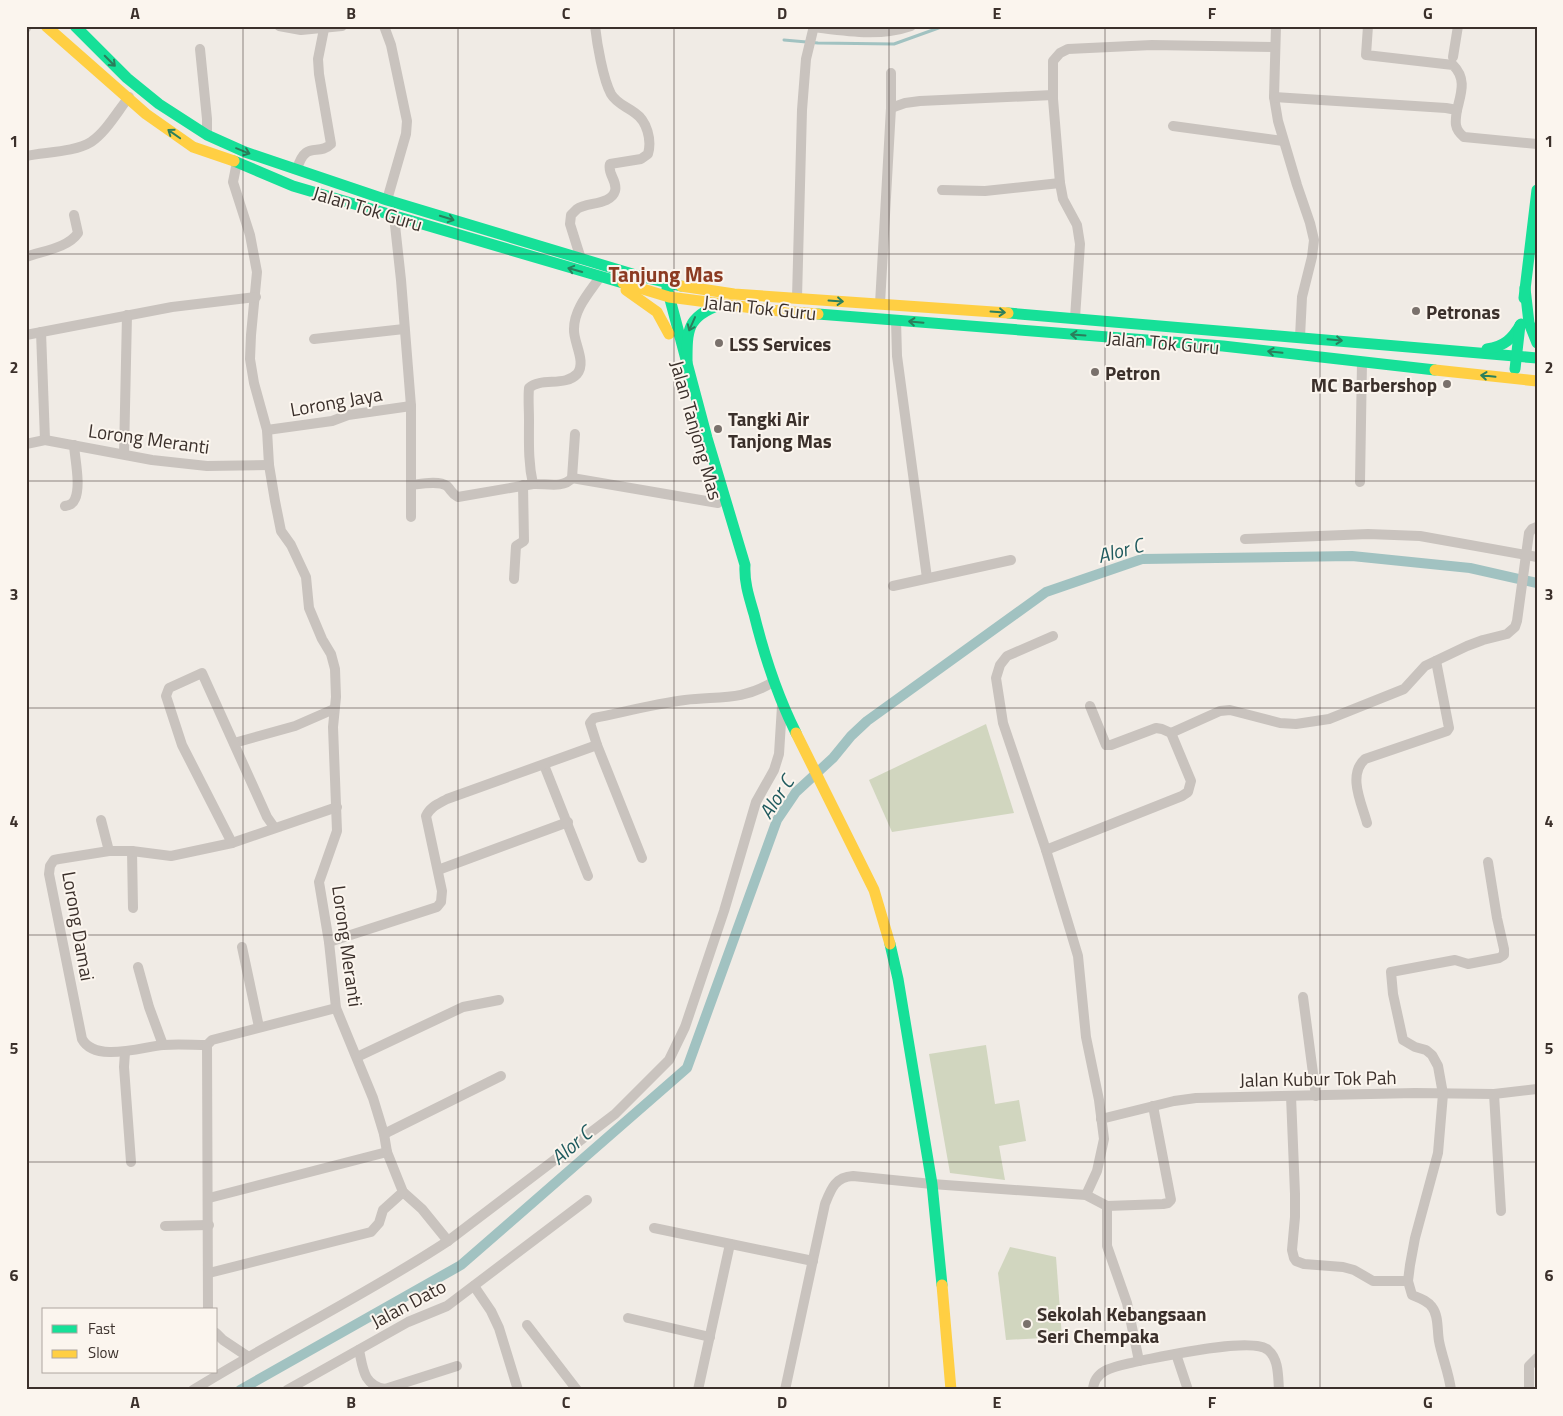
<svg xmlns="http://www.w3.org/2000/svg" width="1563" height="1416" viewBox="0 0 1563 1416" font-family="'Titillium Web',sans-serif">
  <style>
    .green { fill: #d1d6bf }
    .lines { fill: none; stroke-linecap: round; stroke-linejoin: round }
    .stream { stroke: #a1c2c1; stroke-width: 3 }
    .canal { stroke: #a1c2c1; stroke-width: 10 }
    .street { stroke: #c9c3be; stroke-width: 10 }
    .fast { stroke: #16e098; stroke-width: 11 }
    .slow { stroke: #ffcf43; stroke-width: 11 }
    .oneway { stroke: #2a7f5c }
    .grid { fill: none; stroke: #3b302b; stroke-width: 1; stroke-opacity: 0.55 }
    .poi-dot { fill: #7a716c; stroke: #fbf5ee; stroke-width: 2 }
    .labels { text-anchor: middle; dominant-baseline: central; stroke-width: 4; stroke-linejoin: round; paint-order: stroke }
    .street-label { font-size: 19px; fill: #3b302b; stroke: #fbf5ee }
    .poi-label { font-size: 19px; font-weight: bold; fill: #3b302b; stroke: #fbf5ee; text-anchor: start }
    .water-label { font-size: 20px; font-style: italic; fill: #1f5a5e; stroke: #fbf5ee }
    .quarter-label { font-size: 21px; font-weight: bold; fill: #8c3b22; stroke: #fbf5ee }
    .neatline { fill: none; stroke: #3b302b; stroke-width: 2 }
    .grid-label { font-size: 16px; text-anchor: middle; font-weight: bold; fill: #3b302b }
  </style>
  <rect width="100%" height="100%" fill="#f0ebe5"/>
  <!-- green -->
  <g class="green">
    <polygon points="986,724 1014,813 892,832 869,780"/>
    <polygon points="986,1045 995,1104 1019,1100 1026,1141 999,1146 1005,1180 950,1173 929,1054"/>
    <polygon points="1010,1247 1056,1257 1062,1337 1006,1340 998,1273"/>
  </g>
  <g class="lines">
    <!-- stream -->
    <polyline class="stream" points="784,40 818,43 894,44 944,26"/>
    <!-- canal -->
    <polyline class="canal" points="240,1390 461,1265 687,1068 777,820 796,792 833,758 851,736 867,721 1046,592 1142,559 1352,556 1470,568 1537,583"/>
    <!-- street -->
    <g class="street">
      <polyline points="279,26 301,30 342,26"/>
      <polyline points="384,26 391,45 407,121 406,134 387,200"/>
      <polyline points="1276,26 1274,97 1278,121 1297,185 1310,223 1314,240 1312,257 1302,297 1300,337"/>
      <path d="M1368,26L1366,55L1453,65C1467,79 1461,93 1457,110"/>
      <path d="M813,27C846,31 879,37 911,26"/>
      <polyline points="26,28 26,26"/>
      <polyline points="200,49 207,119 207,135"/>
      <polyline points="1453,57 1458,26"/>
      <path d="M1274,97L1446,108L1457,110C1455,122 1454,129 1464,137L1537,144"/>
      <polyline points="891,108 905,103 920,101 1053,95"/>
      <polyline points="1173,126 1283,141"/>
      <path d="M26,156C45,152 75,152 91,142C106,132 117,112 129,97"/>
      <polyline points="237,162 233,182 250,235 257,272 251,335 250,359 254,383 267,430 269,465 275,501 281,531 291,545 306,577 309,608 322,639 331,654 335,669 336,697 333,727 337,831 319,882 329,942 336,1008 373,1098 384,1134 387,1152 403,1192 422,1209 448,1241"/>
      <path d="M297,169C306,139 318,157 331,144L319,74L318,59L324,29"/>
      <polyline points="942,190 985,191 1060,183"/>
      <polyline points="394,216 401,280 411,406 411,517"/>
      <path d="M26,257C42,251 68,248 78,233L74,215"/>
      <path d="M581,259L570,224L571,215C573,213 575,211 577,209C587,202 611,205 615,191C618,181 607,174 610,164L641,159L648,154C652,140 647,121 635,113C626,106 617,104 611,94C603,79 597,44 595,26"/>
      <polyline points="797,298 802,110 806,59 814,26"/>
      <polyline points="880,304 891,108 891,73"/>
      <polyline points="1075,318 1080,244 1077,225 1063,199 1060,183 1053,99 1053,61 1060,53 1068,49 1152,45 1275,47"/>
      <polyline points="896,320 897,356 927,578"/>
      <polyline points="41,332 45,440"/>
      <polyline points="26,335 172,307 256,297"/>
      <polyline points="314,339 404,329"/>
      <polyline points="267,430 332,421 348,415 411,406"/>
      <path d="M575,434L572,478C563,489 545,483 533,484C528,462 529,441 529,420C529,408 528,399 529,388C541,377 565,387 577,374C587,362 573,342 574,329C574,309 589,293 600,277"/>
      <polyline points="26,444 45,440 152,460 207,466 269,465"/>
      <polyline points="124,454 127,315"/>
      <polyline points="572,478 718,503"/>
      <polyline points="1360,482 1362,362"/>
      <path d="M411,485C420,484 439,480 447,486C452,491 451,493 458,497L533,484"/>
      <path d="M65,506C70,505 73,504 75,499C81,486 75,460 74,445"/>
      <polyline points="1245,539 1368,534 1420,536 1537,557"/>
      <polyline points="514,579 516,546 524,541 523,485"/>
      <polyline points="893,586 1011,560"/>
      <polyline points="1053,636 1007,656 1000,665 996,678 1003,723 1046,850 1078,956 1086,1037 1099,1100 1104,1139 1097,1171 1086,1195"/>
      <polyline points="1171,733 1220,711 1230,710 1280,723 1296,724 1329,719 1404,689 1425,666 1467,646 1483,640 1507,634 1515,627 1517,621 1529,533 1532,529 1537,527"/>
      <polyline points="234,743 295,726 334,709"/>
      <polyline points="544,765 588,876"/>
      <polyline points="101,820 109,851"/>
      <path d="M1367,823C1362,804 1347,775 1365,759L1447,731L1449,728L1436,661"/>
      <polyline points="232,843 182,745 166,696 169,688 202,673 267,817 274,827"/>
      <polyline points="1046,850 1182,796 1188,792 1191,781 1171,733 1162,729 1156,728 1111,745 1106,745 1090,706"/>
      <polyline points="132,851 133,908"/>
      <path d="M642,858L597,745L590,723L594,718C624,712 654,704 685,700C719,696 742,701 773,682"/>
      <polyline points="438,870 568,822"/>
      <path d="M329,942L437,907L441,902L442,891L426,816C430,807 438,804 447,799L597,745"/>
      <polyline points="242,947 259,1027"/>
      <polyline points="138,967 149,1007 163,1045"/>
      <polyline points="1303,997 1316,1096"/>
      <path d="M207,1045C193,1045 178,1044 163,1045C142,1047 95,1063 82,1039L49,874L50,866L54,860L59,859L109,851H132L171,856L232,843L337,807"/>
      <polyline points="125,1052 124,1067 131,1162"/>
      <polyline points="357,1057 463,1007 499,1000"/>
      <polyline points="1494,1094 1501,1211"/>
      <polyline points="1291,1096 1295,1194 1295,1217 1292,1250 1294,1258 1296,1261 1304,1264 1343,1267 1354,1270 1373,1281 1408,1281"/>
      <polyline points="1101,1119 1174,1101 1196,1098 1415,1093 1494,1094 1537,1089"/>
      <polyline points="384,1134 501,1076"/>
      <polyline points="209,1198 387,1152"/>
      <polyline points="1107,1206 1163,1204 1168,1203 1171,1200 1153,1106"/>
      <polyline points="165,1226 209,1225"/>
      <polyline points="654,1228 813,1261"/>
      <polyline points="209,1273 371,1232 379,1223 383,1210 403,1192"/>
      <polyline points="474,1286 491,1311 499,1328 518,1390"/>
      <polyline points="208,1310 207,1045 212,1040 336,1008"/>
      <polyline points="628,1318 710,1337"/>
      <polyline points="527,1325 577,1390"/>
      <polyline points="216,1333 223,1340 247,1356"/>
      <path d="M359,1350C363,1368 363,1385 385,1389L457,1366"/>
      <polyline points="1176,1354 1188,1390"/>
      <path d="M1139,1361C1161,1357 1253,1336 1268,1350C1279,1359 1278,1377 1279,1390"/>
      <path d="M193,1390C277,1338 366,1295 448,1241L615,1114L669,1060L685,1027L724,911L756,802L774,770L779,754L782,706"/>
      <polyline points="287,1390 408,1322 447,1306 587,1200"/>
      <polyline points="698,1390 730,1244"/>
      <path d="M785,1390L825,1204C831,1189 835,1177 853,1176L932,1184L1086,1195L1107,1206V1246L1127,1303L1139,1361C1121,1366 1094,1367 1093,1390"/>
      <path d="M1451,1390C1449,1373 1442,1357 1439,1341C1437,1330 1439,1316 1432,1307C1427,1300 1419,1298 1412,1295L1408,1281L1410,1265L1415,1238L1438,1153L1443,1094L1438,1066L1432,1055L1426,1050L1415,1047L1403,1040L1393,994L1391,972L1455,960L1468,964L1499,958L1504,955V949L1497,918L1488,862"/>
      <polyline points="1529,1390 1529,1366 1537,1358"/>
    </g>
    <!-- fast -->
    <g class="fast">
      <polyline points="75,26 127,78 159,104 207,135 245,152 387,200 639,276 681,286"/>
      <polyline points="234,161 293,186 623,283"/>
      <path d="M667,288L707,438L745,565C744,582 749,597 754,614C764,655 777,695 796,733"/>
      <polyline points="1525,288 1529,323 1537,343"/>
      <polyline points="1524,298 1537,190"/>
      <polyline points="1008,313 1537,358"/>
      <polyline points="818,314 1223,346 1435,370"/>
      <path d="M1487,349C1505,346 1512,339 1521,324"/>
      <path d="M687,362C687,330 687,317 719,305"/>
      <polyline points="1515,369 1520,325"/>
      <polyline points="890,944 898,979 932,1184 942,1285"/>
    </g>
    <!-- slow -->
    <g class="slow">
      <polyline points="46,26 146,114 193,147 234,161"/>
      <polyline points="623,283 669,297 769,310 818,314"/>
      <polyline points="681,286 734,294 1008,313"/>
      <polyline points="626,290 657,312 669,334"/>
      <polyline points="1435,370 1537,381"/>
      <polyline points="796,733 874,890 890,944"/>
      <polyline points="942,1285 951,1390"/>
    </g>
  </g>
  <!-- one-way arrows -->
  <defs><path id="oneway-shaft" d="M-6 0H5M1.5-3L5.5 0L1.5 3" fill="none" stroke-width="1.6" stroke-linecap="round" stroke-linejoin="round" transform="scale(1.25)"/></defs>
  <g class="oneway">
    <use href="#oneway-shaft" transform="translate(110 61) rotate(45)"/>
    <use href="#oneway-shaft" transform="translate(174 134) rotate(-145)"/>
    <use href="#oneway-shaft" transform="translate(243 151) rotate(22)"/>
    <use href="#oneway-shaft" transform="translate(447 218) rotate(17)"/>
    <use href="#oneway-shaft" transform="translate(575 270) rotate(-164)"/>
    <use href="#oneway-shaft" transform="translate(836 301) rotate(4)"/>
    <use href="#oneway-shaft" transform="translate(998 312) rotate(4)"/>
    <use href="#oneway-shaft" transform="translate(916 322) rotate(-175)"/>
    <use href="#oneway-shaft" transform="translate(692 324) rotate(114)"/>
    <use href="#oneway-shaft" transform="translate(1078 335) rotate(-176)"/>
    <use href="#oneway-shaft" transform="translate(1335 340) rotate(5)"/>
    <use href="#oneway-shaft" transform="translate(1275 352) rotate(-174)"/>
    <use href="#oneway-shaft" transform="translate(1488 376) rotate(-174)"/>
  </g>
  <!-- grid -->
  <path class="grid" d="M243,26V1390M458,26V1390M674,26V1390M889,26V1390M1105,26V1390M1320,26V1390M26,254H1537M26,481H1537M26,708H1537M26,935H1537M26,1162H1537"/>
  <!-- markers -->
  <g class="poi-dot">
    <circle cx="1416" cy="311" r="5"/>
    <circle cx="719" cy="343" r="5"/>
    <circle cx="1095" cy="372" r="5"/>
    <circle cx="1447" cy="384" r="5"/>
    <circle cx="718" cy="429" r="5"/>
    <circle cx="1027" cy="1324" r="5"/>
  </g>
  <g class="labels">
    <!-- street labels -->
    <g class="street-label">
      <text transform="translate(368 208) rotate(17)">Jalan Tok Guru</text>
      <text transform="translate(760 307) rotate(6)">Jalan Tok Guru</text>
      <text transform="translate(1163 342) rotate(5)">Jalan Tok Guru</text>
      <text transform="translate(336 401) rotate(-10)">Lorong Jaya</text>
      <text transform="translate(697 430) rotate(74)">Jalan Tanjong Mas</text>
      <text transform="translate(149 438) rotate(8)">Lorong Meranti</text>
      <text transform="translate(79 926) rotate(80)">Lorong Damai</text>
      <text transform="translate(348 946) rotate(82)">Lorong Meranti</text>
      <text transform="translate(1318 1078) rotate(-1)">Jalan Kubur Tok Pah</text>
      <text transform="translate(408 1303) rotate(-28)">Jalan Dato</text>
    </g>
    <!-- poi labels -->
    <g class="poi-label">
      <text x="1426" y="311">Petronas</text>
      <text x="729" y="343">LSS Services</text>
      <text x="1105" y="372">Petron</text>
      <text x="1437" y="384" text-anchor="end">MC Barbershop</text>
      <text x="728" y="418">Tangki Air<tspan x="728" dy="22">Tanjong Mas</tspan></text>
      <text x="1037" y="1313">Sekolah Kebangsaan<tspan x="1037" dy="22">Seri Chempaka</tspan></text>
    </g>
    <!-- water labels -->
    <g class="water-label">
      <text transform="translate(1120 550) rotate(-15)">Alor C</text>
      <text transform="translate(776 797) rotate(-57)">Alor C</text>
      <text transform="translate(571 1145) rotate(-41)">Alor C</text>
    </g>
    <!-- quarter labels -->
    <g class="quarter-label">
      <text x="666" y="274">Tanjung Mas</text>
    </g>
  </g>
  <!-- border -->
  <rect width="1563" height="1416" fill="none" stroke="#fbf5ee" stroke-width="55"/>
  <!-- legend -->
  <rect x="42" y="1308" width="175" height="65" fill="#fbf5ee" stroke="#aea6a0"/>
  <rect x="52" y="1325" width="25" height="8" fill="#16e098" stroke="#aea6a0"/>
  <text x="88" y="1334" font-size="15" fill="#3b302b">Fast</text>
  <rect x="52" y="1350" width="25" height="8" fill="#ffcf43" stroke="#aea6a0"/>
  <text x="88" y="1358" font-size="15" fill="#3b302b">Slow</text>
  <rect x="28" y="28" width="1508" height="1360" class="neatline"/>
  <g class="grid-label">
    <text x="135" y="19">A</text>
    <text x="351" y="19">B</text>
    <text x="566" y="19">C</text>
    <text x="782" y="19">D</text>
    <text x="997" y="19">E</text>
    <text x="1212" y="19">F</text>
    <text x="1428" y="19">G</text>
    <text x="14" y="147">1</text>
    <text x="1549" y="147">1</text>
    <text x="14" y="373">2</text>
    <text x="1549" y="373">2</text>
    <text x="14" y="600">3</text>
    <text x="1549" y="600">3</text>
    <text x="14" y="827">4</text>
    <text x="1549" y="827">4</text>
    <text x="14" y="1054">5</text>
    <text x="1549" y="1054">5</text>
    <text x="14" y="1281">6</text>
    <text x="1549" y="1281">6</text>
    <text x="135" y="1408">A</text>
    <text x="351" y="1408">B</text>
    <text x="566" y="1408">C</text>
    <text x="782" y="1408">D</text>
    <text x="997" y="1408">E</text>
    <text x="1212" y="1408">F</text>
    <text x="1428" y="1408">G</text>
  </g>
</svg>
